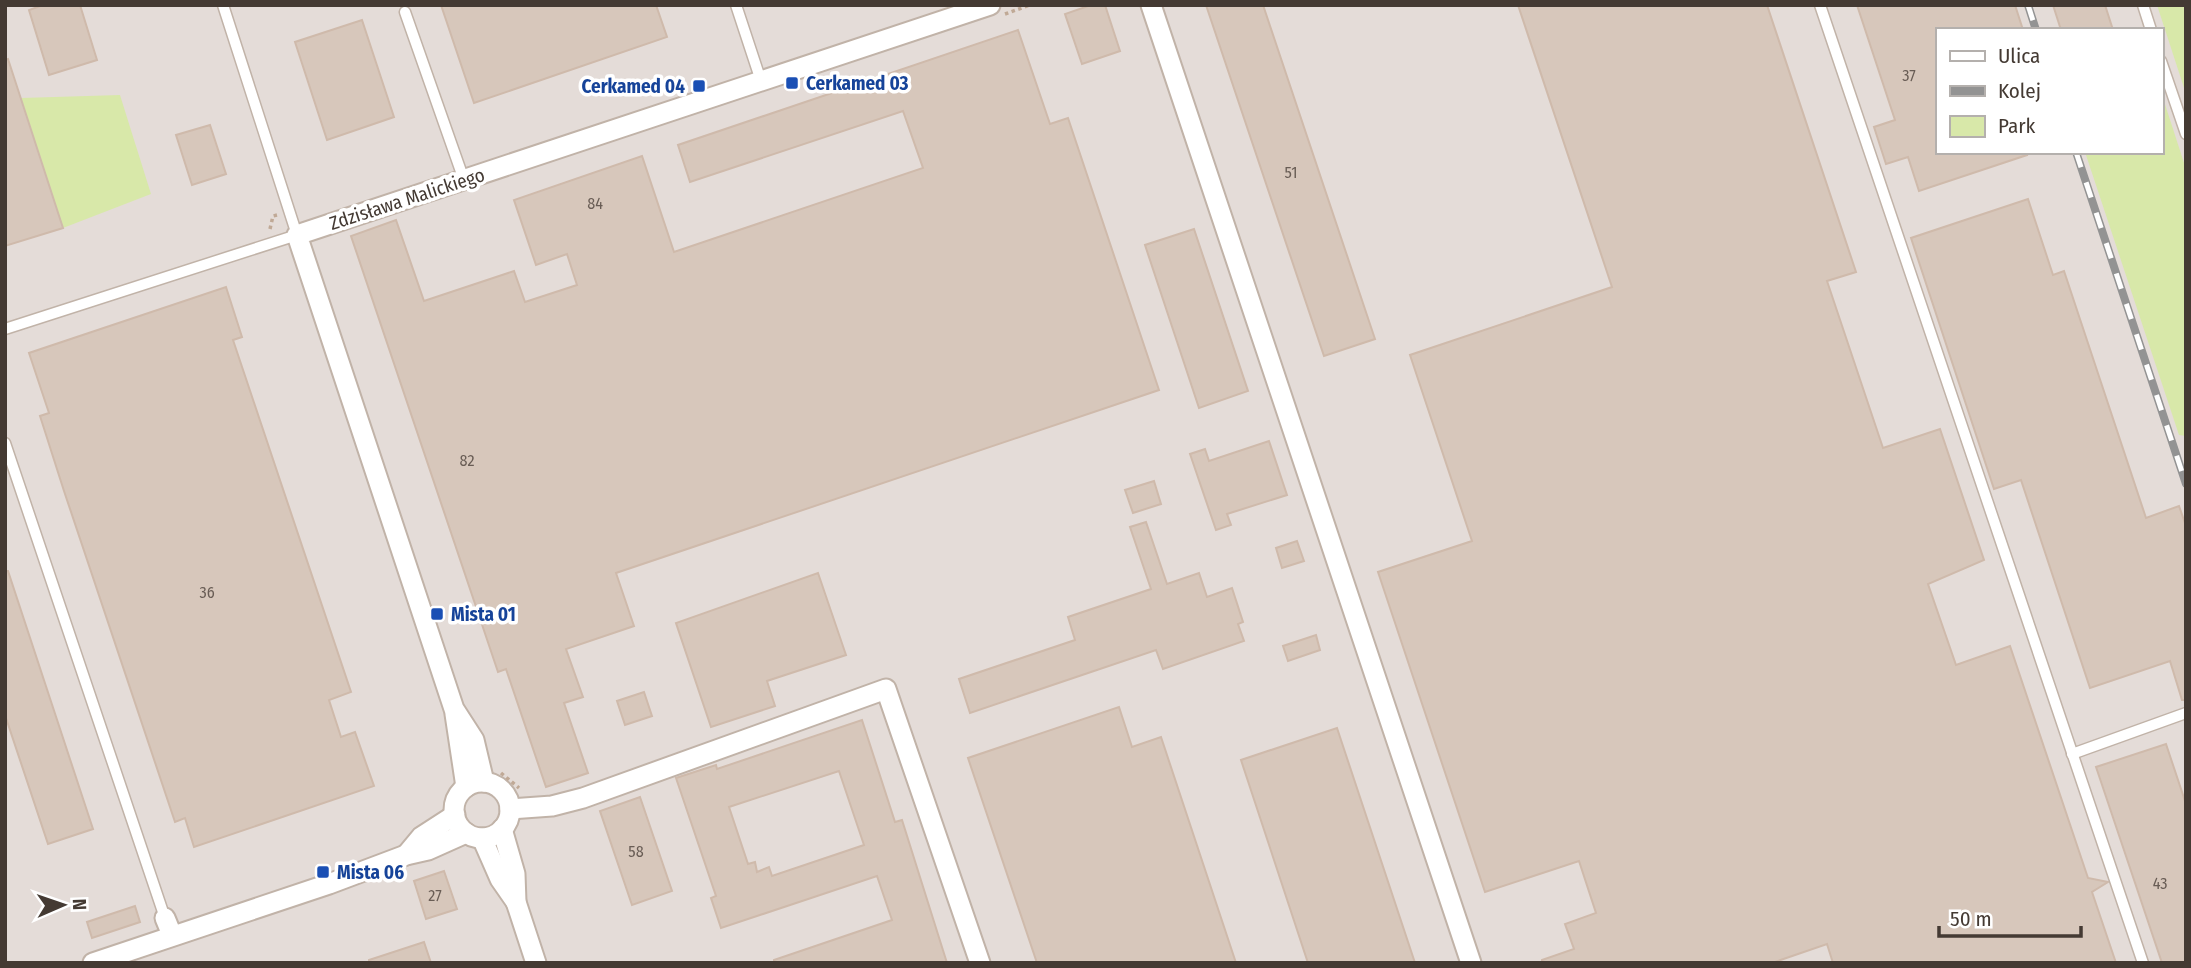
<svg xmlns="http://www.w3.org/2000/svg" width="2191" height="968" viewBox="0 0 2191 968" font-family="'Fira Sans Condensed',sans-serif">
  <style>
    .industrial { fill: #e4dcd8; fill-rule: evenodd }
    .green { fill: #d8e8a9 }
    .building { fill: #d7c7bb; stroke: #cfbaab; stroke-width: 2; fill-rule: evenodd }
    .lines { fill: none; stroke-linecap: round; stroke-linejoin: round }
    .service-casing { stroke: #c1b3a8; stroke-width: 13 }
    .minor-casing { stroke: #c1b3a8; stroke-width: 23 }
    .path { stroke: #c0a996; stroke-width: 3.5; stroke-dasharray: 3.5 3.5; stroke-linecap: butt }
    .service { stroke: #fff; stroke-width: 10 }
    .minor { stroke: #fff; stroke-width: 19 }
    .rail-casing { stroke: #939393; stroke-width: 8 }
    .rail { stroke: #fff; stroke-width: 5; stroke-dasharray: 16; stroke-linecap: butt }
    .transit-dot { fill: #1a4fb4; stroke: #fff; stroke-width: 2.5 }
    .labels { text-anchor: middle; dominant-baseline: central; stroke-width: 7; stroke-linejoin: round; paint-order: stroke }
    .number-label { font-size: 16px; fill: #695d55 }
    .transit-label { font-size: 19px; font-weight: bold; fill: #164399; stroke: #fff; text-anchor: start }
    .street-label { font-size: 19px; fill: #443a33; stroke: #fff }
  </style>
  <rect width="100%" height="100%" fill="#f2eae3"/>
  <!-- industrial -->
  <path class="industrial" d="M5,5H2186V963H5ZM1937,30H2161V152H1937Z"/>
  <!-- green -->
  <g class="green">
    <polygon points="2157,5 2186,5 2186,94"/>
    <polygon points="2161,92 2186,169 2186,436 2179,435 2085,152 2161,152"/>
    <polygon points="120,95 151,194 63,228 21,98"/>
  </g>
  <!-- building -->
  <g class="building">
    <polygon points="43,5 80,5 97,60 49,75 29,10"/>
    <polygon points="441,5 656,5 667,37 474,103"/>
    <polygon points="1091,5 1105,5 1120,51 1082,64 1065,14"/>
    <polygon points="1206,5 1263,5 1375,339 1324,356"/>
    <polygon points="1518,5 1767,5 1856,272 1827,281 1883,448 1940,429 1984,560 1928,584 1956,665 2010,646 2088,878 2108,882 2092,892 2116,963 1833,963 1827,944 1772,963 1542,963 1542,960 1574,949 1565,924 1596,913 1579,861 1485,892 1378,572 1472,541 1410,355 1612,287"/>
    <polygon points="1857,5 2015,5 2023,30 1937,30 1937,152 2026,152 2027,155 1919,191 1908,157 1886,164 1874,127 1895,120"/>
    <polygon points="2053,5 2105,5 2113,30 2061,30"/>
    <polygon points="362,20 394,117 327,140 295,42"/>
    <polygon points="1018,30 1050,124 1068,118 1159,390 616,573 634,626 566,649 583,697 564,703 588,773 546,787 506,669 498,672 351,236 396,220 424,301 514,271 525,302 577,285 567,254 536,265 514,200 642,156 674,252 923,168 903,111 690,182 678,145"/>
    <polygon points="8,59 63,228 5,246 5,60"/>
    <polygon points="210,125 226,174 192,185 176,135"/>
    <polygon points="2028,199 2053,275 2064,271 2146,518 2179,506 2186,526 2186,700 2182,700 2170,661 2090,688 2021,480 1994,489 1911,238"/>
    <polygon points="1194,229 1248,391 1199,408 1145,245"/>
    <polygon points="226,287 242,337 233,340 351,692 329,700 341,737 355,732 374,786 194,847 185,818 175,822 64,491 40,416 49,413 29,353"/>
    <polygon points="1269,441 1287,495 1227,514 1231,525 1216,530 1190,454 1205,449 1209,461"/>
    <polygon points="1154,481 1161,504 1133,513 1125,490"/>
    <polygon points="1146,522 1167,584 1199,573 1207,597 1232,588 1243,622 1238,624 1244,641 1163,669 1156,650 970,713 959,679 1075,640 1068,617 1151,589 1130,527"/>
    <polygon points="1297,541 1304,561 1282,568 1276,548"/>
    <polygon points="5,571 8,571 93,829 48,844 5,715"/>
    <polygon points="818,573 846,655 767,681 775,706 711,727 676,623"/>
    <polygon points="1316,635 1320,650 1288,661 1283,646"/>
    <polygon points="644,692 652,716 625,725 617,701"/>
    <polygon points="1119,707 1132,747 1161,737 1236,963 1037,963 968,758"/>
    <path d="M862,720L895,822L902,820L947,963H774V960L892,920L877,876L721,928L711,898L716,896L676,778L716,765L717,769ZM839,771L864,845L772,876L769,867L757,872L755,862L748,864L729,807Z"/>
    <polygon points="1337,728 1415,963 1308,963 1241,760"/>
    <polygon points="2166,744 2186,804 2186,963 2162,963 2096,767"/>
    <polygon points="640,797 672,891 632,905 600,811"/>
    <polygon points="444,871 457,909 426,919 414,881"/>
    <polygon points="135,906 140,922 92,938 87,922"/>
    <polygon points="424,942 431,963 369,963 369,960"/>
  </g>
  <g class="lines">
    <defs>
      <g id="service">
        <polyline points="736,5 761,81"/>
        <polyline points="1820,5 2143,963"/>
        <polyline points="2143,5 2151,30"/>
        <polyline points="405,12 464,180"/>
        <polyline points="2161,61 2186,134"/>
        <polyline points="5,329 297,235 223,5"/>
        <polyline points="5,443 165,918"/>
        <polyline points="2072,754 2186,713"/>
      </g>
      <g id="minor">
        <polyline points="1151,5 1471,963"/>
        <polyline points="455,714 466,787"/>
        <polyline points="484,782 474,740 454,709 297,235 990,5"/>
        <circle cx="482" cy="810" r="28"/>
        <polyline points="510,809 552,806 583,798 886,689 980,963"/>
        <polyline points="502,829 515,874 516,902 536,963"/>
        <polyline points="482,838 500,879 516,902"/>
        <polyline points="406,855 421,837 455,815"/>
        <polyline points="165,918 172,935"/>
        <polyline points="93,963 329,884 406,855 428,850 466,833"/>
      </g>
    </defs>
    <!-- service casing -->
    <use href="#service" class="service-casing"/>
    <!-- minor casing -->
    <use href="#minor" class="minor-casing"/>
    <!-- path -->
    <g class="path">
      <polyline points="1005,14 1030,5"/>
      <polyline points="270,229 273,216 277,215"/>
      <polyline points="501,773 519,788"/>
    </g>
    <!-- service -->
    <use href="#service" class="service"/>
    <!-- minor -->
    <use href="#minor" class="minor"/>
    <defs>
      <g id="rail">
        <polyline points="2028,5 2036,30"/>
        <polyline points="2076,152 2186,484"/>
      </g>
    </defs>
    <!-- rail casing -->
    <use href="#rail" class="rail-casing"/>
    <!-- rail -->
    <use href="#rail" class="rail"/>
  </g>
  <!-- markers -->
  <g class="transit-dot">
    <rect x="785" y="76" width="14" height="14" rx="3.5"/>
    <rect x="692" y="79" width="14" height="14" rx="3.5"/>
    <rect x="430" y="607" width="14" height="14" rx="3.5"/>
    <rect x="316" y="865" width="14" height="14" rx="3.5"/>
  </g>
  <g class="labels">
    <!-- number labels -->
    <g class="number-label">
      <text x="1909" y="75">37</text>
      <text x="1291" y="172">51</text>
      <text x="595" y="203">84</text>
      <text x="467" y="460">82</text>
      <text x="207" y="592">36</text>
      <text x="636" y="851">58</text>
      <text x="2160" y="883">43</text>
      <text x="435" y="895">27</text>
    </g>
    <!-- transit labels -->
    <g class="transit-label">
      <text x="806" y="83">Cerkamed 03</text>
      <text x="685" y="86" text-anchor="end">Cerkamed 04</text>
      <text x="451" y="614">Mista 01</text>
      <text x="337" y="872">Mista 06</text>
    </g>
    <!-- street labels -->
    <g class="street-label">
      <text transform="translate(407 199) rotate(-18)">Zdzisława Malickiego</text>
    </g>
  </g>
  <!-- border -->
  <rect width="2191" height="968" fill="none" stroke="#443a33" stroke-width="14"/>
  <!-- legend -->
  <rect x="1936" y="28" width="228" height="126" fill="#ffffff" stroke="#b4b0ad" stroke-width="2"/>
  <rect x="1950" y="51" width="35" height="10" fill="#ffffff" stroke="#b4b0ad" stroke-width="2"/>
  <text x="1998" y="63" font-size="21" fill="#443a33">Ulica</text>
  <rect x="1950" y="86" width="35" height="10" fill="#939393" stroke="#b4b0ad" stroke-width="2"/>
  <text x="1998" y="98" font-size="21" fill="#443a33">Kolej</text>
  <rect x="1950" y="116" width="35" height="21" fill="#d8e8a9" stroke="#b4b0ad" stroke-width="2"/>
  <text x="1998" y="133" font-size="21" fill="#443a33">Park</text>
  <!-- north arrow -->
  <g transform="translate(63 905) rotate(88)" stroke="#ffffff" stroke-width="5" paint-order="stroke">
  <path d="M0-5L12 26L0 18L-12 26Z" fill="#443a33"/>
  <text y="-10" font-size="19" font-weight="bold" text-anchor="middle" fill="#443a33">N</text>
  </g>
  <!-- scale -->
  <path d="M1939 926v10h142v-10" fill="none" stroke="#443a33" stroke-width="3.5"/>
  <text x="1950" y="926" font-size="21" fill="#443a33" stroke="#ffffff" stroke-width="5" paint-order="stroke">50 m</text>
</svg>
